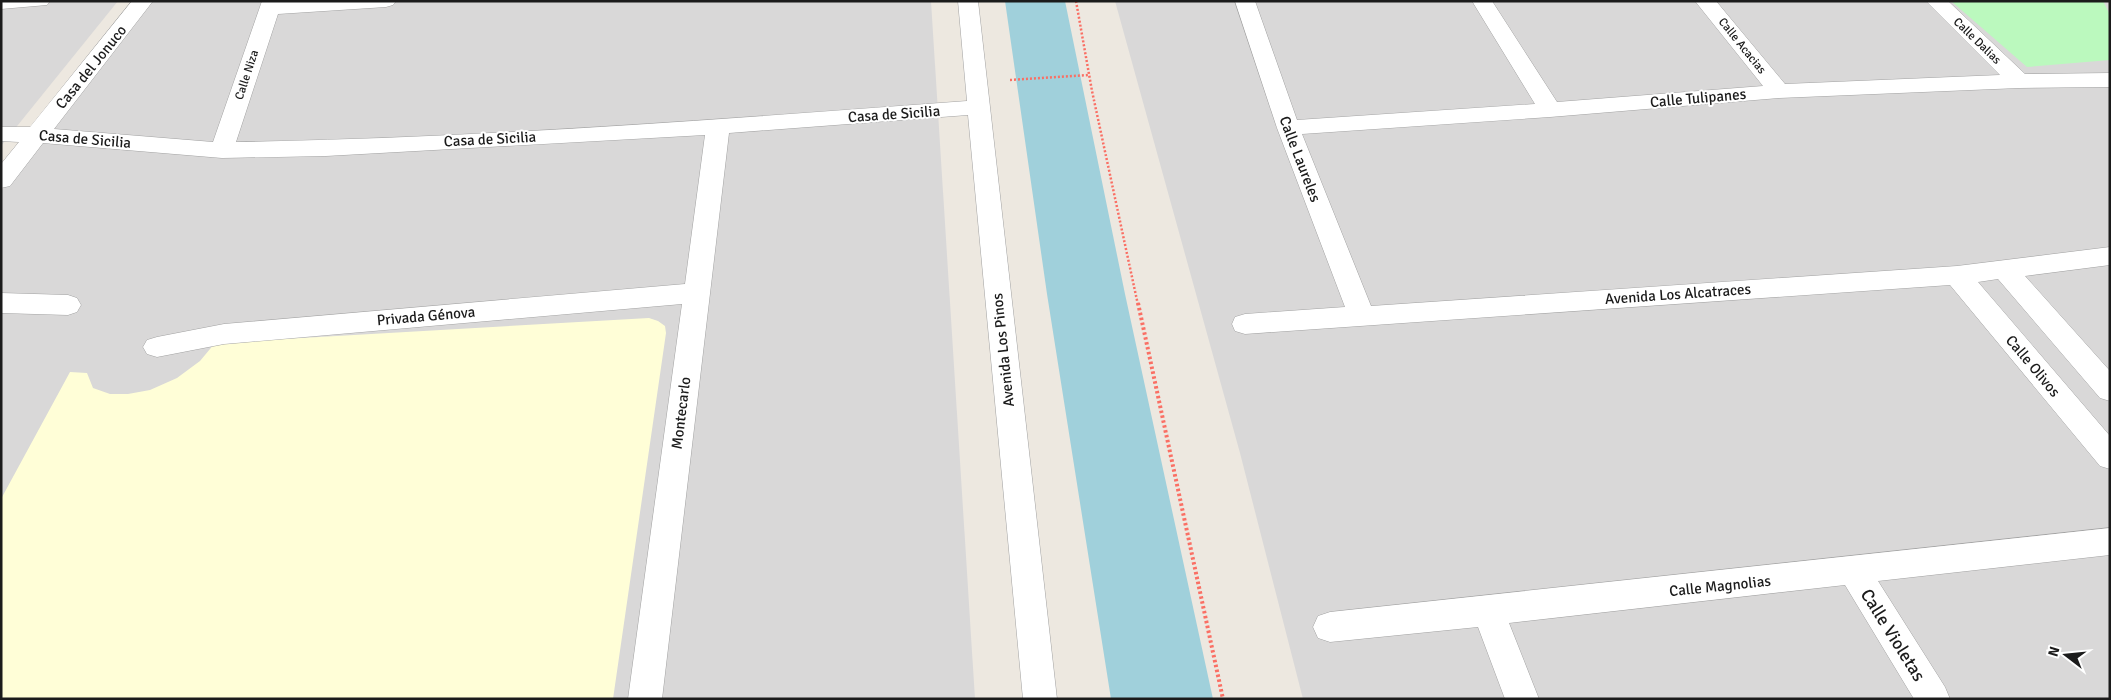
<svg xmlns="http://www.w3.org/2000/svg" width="2111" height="700" viewBox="0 0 2111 700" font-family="Signika,sans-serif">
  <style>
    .residential { fill: #d9d8d8 }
    .education { fill: #fffed7 }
    .park { fill: #bbf9be }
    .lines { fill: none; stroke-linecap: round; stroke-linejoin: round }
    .river { fill: #a0d0db; fill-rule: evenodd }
    .minor-casing { stroke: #a2a2a2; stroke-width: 1 }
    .path-far1 { stroke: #fa6f64; stroke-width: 2.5; stroke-dasharray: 2 2; stroke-linecap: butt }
    .path { stroke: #fa6f64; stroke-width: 4; stroke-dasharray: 2.5 2.5; stroke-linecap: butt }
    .minor { fill: #fff; fill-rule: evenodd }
    .labels { text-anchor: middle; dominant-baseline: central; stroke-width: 4; stroke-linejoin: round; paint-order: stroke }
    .far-street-label { font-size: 12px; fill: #1b1b1b; stroke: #fff }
    .street-label { font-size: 15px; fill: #1b1b1b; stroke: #fff }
    .near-street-label { font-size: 18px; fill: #1b1b1b; stroke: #fff }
  </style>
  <rect width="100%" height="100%" fill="#ede8e0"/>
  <!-- residential -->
  <g class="residential">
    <polygon points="1,1 118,1 1,146"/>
    <polygon points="146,1 931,1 975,699 1,699 1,191"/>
    <polygon points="1115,1 2110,1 2110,699 1303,699 1240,453"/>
  </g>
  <!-- education -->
  <polygon class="education" points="649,318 658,321 665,326 666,333 613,699 1,699 1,499 70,372 87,373 93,388 110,394 128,394 150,390 177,378 200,361 215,343"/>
  <!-- park -->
  <polygon class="park" points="1951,1 2103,1 2110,15 2110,60 2027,67"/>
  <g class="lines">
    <!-- river -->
    <polygon class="river" points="1005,1 1065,1 1125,294 1213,699 1111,699 1047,294"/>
    <defs>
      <g id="minor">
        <polygon points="1,1 50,1 47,5 1,9"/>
        <path d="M132,1H153L54,129L213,142L262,1H396L393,5L386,7L278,14L236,142C480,138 724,119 967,101L958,1H978L1057,699H1023L968,115L729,133L662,699H628L682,304L224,344L157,357L147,354L143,347L147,340L157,337L224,324L685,284L705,135L326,156L222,158L43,143L10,186L1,188V164L19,142L1,141V127H30Z"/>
        <polygon points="1235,1 1255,1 1297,120 1535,104 1472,1 1492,1 1557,102 1763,86 1695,1 1716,1 1785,84 2000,75 1926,1 1948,1 2025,74 2110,73 2110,87 2019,88 1779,98 1550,117 1302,134 1371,306 1957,266 2110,247 2110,265 2025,276 2110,371 2110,401 2100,398 1998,279 1978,282 2110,436 2110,469 2100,466 1950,285 1245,334 1235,331 1232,324 1235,317 1245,314 1345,307 1277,128"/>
        <polygon points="1,293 68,295 77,298 81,305 77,312 68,315 1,313"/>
        <polygon points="2110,528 2110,555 1878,581 1945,687 1950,699 1914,699 1845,585 1509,623 1539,699 1505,699 1478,627 1330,642 1318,638 1313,627 1318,616 1330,612"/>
      </g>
    </defs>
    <!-- minor casing -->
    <use href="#minor" class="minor-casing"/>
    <!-- path-far1 -->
    <g class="path-far1">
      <polyline points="1076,1 1092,91 1138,305"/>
      <polyline points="1010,80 1089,75"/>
    </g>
    <!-- path -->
    <polyline class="path" points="1138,303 1223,699"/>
    <!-- minor -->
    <use href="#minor" class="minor"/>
  </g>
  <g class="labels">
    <!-- far-street labels -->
    <g class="far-street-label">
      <text transform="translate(1977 41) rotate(44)">Calle Dalias</text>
      <text transform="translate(1742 46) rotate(51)">Calle Acacias</text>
      <text transform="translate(247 75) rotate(-72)">Calle Niza</text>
    </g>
    <!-- street labels -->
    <g class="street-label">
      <text transform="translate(91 67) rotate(-51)">Casa del Jonuco</text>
      <text transform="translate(1698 98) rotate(-5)">Calle Tulipanes</text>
      <text transform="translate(894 114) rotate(-4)">Casa de Sicilia</text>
      <text transform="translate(85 139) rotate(5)">Casa de Sicilia</text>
      <text transform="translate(490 139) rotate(-3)">Casa de Sicilia</text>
      <text transform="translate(1300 159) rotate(69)">Calle Laureles</text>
      <text transform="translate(1678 294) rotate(-4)">Avenida Los Alcatraces</text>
      <text transform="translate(426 316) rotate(-5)">Privada Génova</text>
      <text transform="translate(1003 350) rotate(-96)">Avenida Los Pinos</text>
      <text transform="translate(2033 366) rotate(50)">Calle Olivos</text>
      <text transform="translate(681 413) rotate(-83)">Montecarlo</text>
      <text transform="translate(1720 586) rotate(-6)">Calle Magnolias</text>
    </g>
    <!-- near-street labels -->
    <g class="near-street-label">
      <text transform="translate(1893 635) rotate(58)">Calle Violetas</text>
    </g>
  </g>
  <!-- border -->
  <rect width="2111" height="700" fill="none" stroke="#1b1b1b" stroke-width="5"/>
  <!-- north arrow -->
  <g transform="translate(2066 655) rotate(286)" stroke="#ffffff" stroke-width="4" paint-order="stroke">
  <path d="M0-4L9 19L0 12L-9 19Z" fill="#1b1b1b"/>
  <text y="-8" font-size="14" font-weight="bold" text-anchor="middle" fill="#1b1b1b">N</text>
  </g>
</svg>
